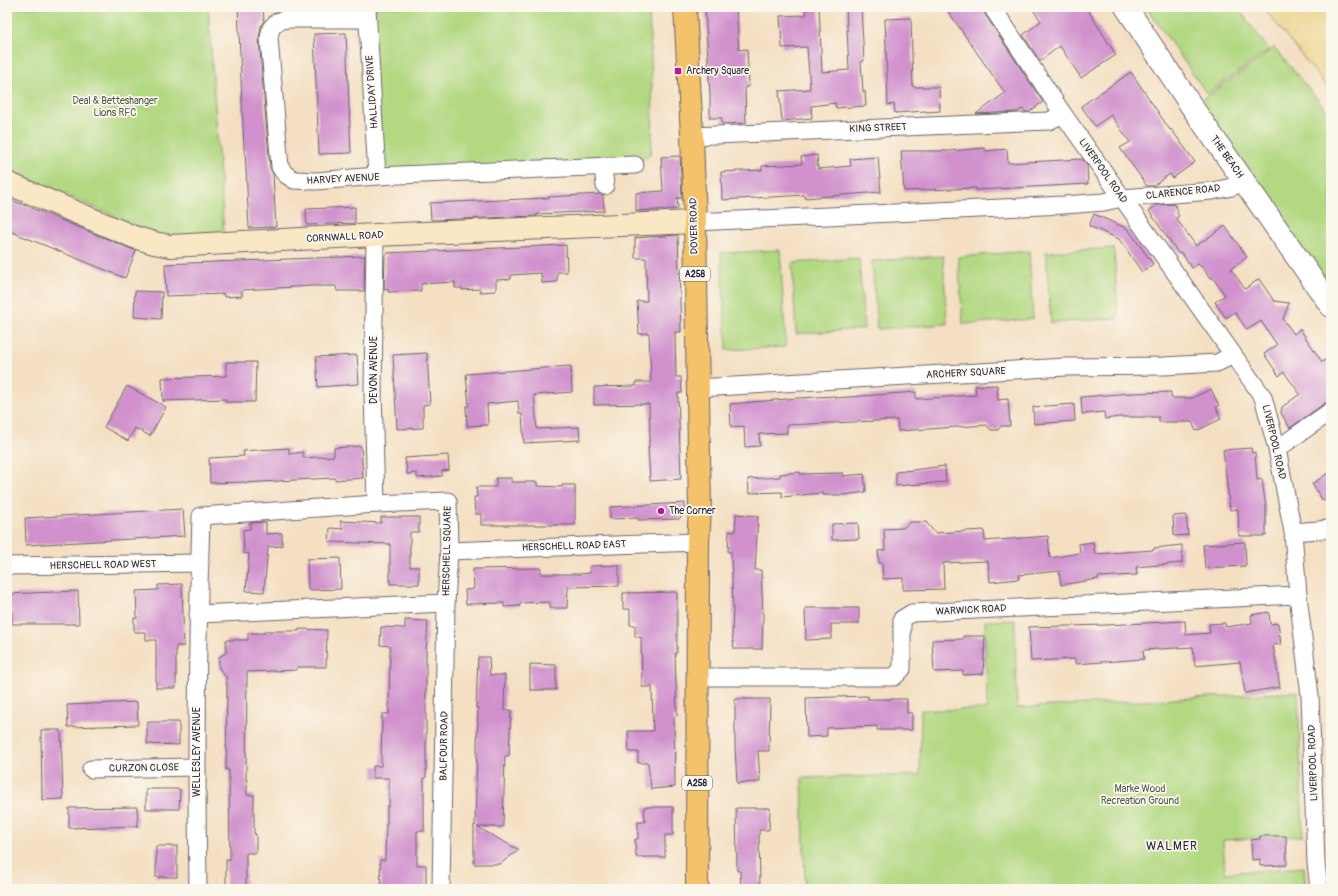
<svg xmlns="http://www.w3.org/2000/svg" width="1338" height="896" viewBox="0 0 1338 896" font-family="Pangolin,sans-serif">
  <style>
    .green { fill: #b2d882; stroke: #6a7d5e }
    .sand { fill: #eeda9e; stroke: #887e6c }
    .building { fill: #d091cd }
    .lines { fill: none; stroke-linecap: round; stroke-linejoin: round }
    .minor-casing { stroke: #6c646a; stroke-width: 19 }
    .tertiary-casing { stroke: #6c646a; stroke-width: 24 }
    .secondary-casing { stroke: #6c646a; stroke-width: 24 }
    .primary-casing { stroke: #6c646a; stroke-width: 24 }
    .minor { stroke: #fff; stroke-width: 17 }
    .tertiary { stroke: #fff; stroke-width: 22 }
    .secondary { stroke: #fae7c3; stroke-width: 22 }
    .primary { stroke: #f3c26a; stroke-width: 22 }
    .poi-dot { fill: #b5179e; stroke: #fbf7ec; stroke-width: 1.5 }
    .labels { text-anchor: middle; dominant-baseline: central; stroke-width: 3.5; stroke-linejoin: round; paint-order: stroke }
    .shield { fill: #fbf7ec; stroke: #636270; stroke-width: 1 }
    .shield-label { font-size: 9px; font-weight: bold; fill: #22223b }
    .poi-label { font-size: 10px; fill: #22223b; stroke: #fbf7ec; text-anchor: start }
    .street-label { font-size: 10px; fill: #22223b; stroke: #fbf7ec }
    .park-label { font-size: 10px; fill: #4d5950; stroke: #fbf7ec }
    .quarter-label { font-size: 12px; letter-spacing: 1px; fill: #22223b; stroke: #fbf7ec }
  </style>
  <rect width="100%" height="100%" fill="#fbf7ec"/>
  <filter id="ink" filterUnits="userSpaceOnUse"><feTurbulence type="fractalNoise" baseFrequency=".025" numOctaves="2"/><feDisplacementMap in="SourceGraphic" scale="8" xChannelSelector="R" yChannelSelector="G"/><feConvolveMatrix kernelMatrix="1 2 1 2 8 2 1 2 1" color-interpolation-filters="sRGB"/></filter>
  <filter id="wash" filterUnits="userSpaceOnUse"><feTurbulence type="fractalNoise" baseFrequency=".012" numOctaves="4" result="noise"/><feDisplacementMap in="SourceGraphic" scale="16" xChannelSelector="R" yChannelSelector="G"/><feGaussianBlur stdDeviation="0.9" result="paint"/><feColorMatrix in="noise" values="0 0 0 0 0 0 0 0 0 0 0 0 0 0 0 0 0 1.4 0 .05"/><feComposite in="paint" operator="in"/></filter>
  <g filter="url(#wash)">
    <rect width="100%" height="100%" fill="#f4dfc2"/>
    <!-- green -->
    <g class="green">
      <polygon points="7,7 208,7 224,234 164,238 7,169"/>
      <polygon points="367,7 649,7 653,118 651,153 635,165 377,176"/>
      <polygon points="1146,7 1237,7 1269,50 1207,94"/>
      <polygon points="1274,47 1331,116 1331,306 1192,107 1260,59"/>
      <polygon points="1114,248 1118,318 1051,323 1046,252"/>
      <polygon points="780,250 786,347 727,350 721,253"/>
      <polygon points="1029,251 1033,319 963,324 958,257"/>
      <polygon points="943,256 947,324 877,329 872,261"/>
      <polygon points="859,258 864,329 796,334 792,263"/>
      <polygon points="1015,620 1017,708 1298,692 1303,836 1223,840 1225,873 1304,867 1306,889 891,889 891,885 805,885 802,778 920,775 921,710 987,709 985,621"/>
    </g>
    <!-- sand -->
    <polygon class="sand" points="1263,7 1331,7 1331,92"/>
    <g id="blocks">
      <!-- building -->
      <g class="building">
        <polygon points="238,7 263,7 264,21 261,26 259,39 270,168 273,174 276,227 249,228 245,150 244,150"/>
        <polygon points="705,7 736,7 739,50 747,49 749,87 745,87 746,123 722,124 722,118 710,118 710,96"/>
        <polygon points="819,7 822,72 849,70 846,7 861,7 864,61 861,61 863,92 865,91 866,106 836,108 835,103 811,106 812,118 782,121 779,91 810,89 807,47 782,48 780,16 806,15 806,8"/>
        <polygon points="945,7 982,7 984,13 1043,102 1029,112 1025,112 1023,109 1017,112 976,114 1005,93"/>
        <polygon points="1031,7 1086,7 1116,55 1081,78 1060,46 1040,61 1023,35 1041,21"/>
        <polygon points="911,18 913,87 939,87 940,111 926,112 926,111 895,113 894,104 888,105 885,19"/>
        <polygon points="346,33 351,153 319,154 314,34"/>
        <polygon points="1131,72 1170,130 1171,129 1195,162 1173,178 1170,174 1153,186 1147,186 1120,148 1130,142 1111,115 1095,126 1081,106"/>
        <polygon points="985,148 985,151 1007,149 1008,163 1082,159 1087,165 1088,184 976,190 976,188 904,191 901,151 950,151"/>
        <polygon points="817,155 818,169 851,166 850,159 878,157 881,192 805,198 805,195 722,200 721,172 762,170 762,166 802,164 801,157"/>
        <polygon points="680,156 682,198 677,198 678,209 636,211 636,193 663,191 661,157"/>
        <polygon points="600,194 603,196 604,211 537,214 537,216 431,220 430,203 548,198 548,197"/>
        <polygon points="7,198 136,251 125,278 7,230"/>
        <polygon points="1174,204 1178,210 1177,213 1179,216 1176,218 1196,246 1225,226 1247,257 1231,269 1245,289 1259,279 1274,301 1289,303 1283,319 1294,334 1300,329 1322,362 1331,356 1331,401 1325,403 1290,428 1281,413 1282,407 1300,394 1284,372 1279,376 1264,354 1277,345 1261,321 1247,330 1235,312 1226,318 1215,302 1225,295 1212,277 1209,278 1204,269 1198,264 1192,268 1181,252 1179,254 1149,211 1157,205"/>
        <polygon points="355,207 355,223 307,225 306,209"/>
        <polygon points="1094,214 1128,229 1153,264 1142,272 1119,239 1089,226"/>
        <polygon points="678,235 681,332 675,332 676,377 681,377 682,393 678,393 681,479 650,481 648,447 649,447 649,439 650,439 649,404 594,405 594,387 636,386 636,382 651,382 649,333 639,334 637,301 647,301 646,258 635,258 635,238"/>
        <polygon points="566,245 567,272 557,272 557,282 542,283 541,273 511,275 511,279 496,280 496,291 480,292 480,289 462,290 462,288 455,288 455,282 421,284 421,291 388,292 388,289 384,290 385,255 387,254 387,253"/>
        <polygon points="365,256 364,291 337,291 336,286 313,286 242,290 242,296 224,297 224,294 166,296 165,264"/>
        <polygon points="135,291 162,292 161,319 134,317"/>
        <polygon points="427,353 430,404 423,405 423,428 397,429 393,355"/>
        <polygon points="357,355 359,384 318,387 316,357"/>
        <polygon points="226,362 256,362 255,402 226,402 226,399 163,401 162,378 226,376"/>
        <polygon points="571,366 572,392 534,395 537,429 579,427 580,440 524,443 522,414 519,414 518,401 487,404 488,425 467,426 466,406 469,406 466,374"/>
        <polygon points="997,385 998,400 1008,399 1010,426 1001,426 998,430 991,430 987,425 898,431 897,420 787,425 787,433 759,434 760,446 745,447 744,426 731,427 730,404 798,398 835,396 835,398 916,392 916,399 976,395 975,386"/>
        <polygon points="127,386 166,407 150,436 135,428 128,441 104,427"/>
        <polygon points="1211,389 1219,406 1216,407 1221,419 1196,431 1192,422 1159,422 1159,417 1119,417 1105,419 1104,412 1082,414 1081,397 1133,393 1171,392 1171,398 1192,398"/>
        <polygon points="1074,404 1075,421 1034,424 1033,407"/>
        <polygon points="361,446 363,478 335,480 335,478 313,479 245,483 245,482 210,483 209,458 244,456 243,451 289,448 289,454 303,452 303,458 334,456 334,448"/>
        <polygon points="1251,448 1252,453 1255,452 1257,480 1262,479 1266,509 1266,536 1239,536 1238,509 1230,510 1223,450"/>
        <polygon points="448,455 449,470 442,471 442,476 417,478 417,473 407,474 405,458"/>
        <polygon points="945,466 946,482 896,486 896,472"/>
        <polygon points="1331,471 1331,495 1323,501 1312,484"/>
        <polygon points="800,472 800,474 843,473 843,476 864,474 866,492 843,495 823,495 823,493 782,497 782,492 749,493 748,479 780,477 780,474"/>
        <polygon points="496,478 511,478 511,482 537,482 537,486 562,487 562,485 575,485 575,525 481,525 481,514 475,514 474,497 477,497 476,487 496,487"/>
        <polygon points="685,503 683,515 679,519 638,520 638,518 610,519 610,507"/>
        <polygon points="183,509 185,536 26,545 25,518"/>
        <polygon points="736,514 758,516 755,570 761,570 763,615 762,649 734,649 732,633 733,609 731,552 728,552 729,531 735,532"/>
        <polygon points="1186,515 1188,535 1174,536 1173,516"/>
        <polygon points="381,517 419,517 419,532 410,532 410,567 419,567 419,584 390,584 390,544 329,542 330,528 343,529 340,521 381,523"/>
        <polygon points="266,522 266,534 282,533 282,546 268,547 264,592 246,591 249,553 244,554 243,530 250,529 250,523"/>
        <polygon points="910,522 926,522 935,533 984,530 985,541 1048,536 1050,558 1080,553 1079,544 1093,542 1095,554 1154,550 1154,548 1182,545 1182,563 1136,567 1137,575 1098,577 1098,579 1061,585 1059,571 1019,575 1019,579 990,582 988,561 943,563 944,589 903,590 903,578 883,579 882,563 879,563 878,551 885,550 884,529 903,528"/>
        <polygon points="858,523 859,539 832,540 832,524"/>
        <polygon points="1245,542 1246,566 1205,568 1203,545"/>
        <polygon points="340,558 341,589 308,590 307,559"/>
        <polygon points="619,565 619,586 568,587 567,608 550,608 550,602 520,603 520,606 504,607 504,603 466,604 465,590 474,589 473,569 541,568 541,574 580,574 590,573 590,566"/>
        <polygon points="182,584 184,646 176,646 176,688 156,688 156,640 146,640 146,632 134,632 134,618 137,618 136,591 158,590 158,585"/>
        <polygon points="78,591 79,624 12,624 12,609 7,610 7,594"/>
        <polygon points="677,592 677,653 675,653 677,716 674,717 675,787 651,789 648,763 638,763 638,752 629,752 628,731 653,731 652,687 642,687 641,637 635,637 635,625 630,625 630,609 623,609 623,593"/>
        <polygon points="805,608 859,608 859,624 831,624 831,639 806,640"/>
        <polygon points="1269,612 1270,624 1278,623 1281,644 1273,645 1280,687 1245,693 1240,662 1195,666 1193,647 1143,650 1144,659 1075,664 1075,659 1031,661 1029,627 1106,625 1185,621 1186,635 1210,633 1209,624 1225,623 1226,627 1252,623 1251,615"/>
        <polygon points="405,620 428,621 426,652 426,778 424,778 424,831 417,831 417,865 426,865 426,889 381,889 380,860 385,860 386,824 387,824 387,806 389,806 389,778 373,778 373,766 381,766 382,714 389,714 390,646 380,645 381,627 405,628"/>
        <polygon points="299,629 327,630 326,667 297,667 297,670 247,672 246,780 247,780 247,795 254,795 254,834 256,834 256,853 246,853 246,889 226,889 226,860 230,860 229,770 226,770 227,685 226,677 219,668 219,657 226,653 226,640 248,640 248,633 265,633 265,631 299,631"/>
        <polygon points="963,636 985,636 983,674 963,675 963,671 934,672 932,640 963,639"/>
        <polygon points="478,657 489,657 490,675 505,675 504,710 511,710 509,756 505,756 503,827 477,827 519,850 500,864 474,864 474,825 475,826 478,708 476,708"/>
        <polygon points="530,664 556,665 556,690 530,690"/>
        <polygon points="868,696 868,699 907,699 907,713 912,713 912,730 877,730 877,726 827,728 827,736 807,737 806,698"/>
        <polygon points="735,699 770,699 769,751 758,751 760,782 737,783 735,747"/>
        <polygon points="137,702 138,725 68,727 67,705"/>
        <polygon points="147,722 179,722 179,745 147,744"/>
        <polygon points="41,730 61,730 63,799 42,800"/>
        <polygon points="146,789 180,789 179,809 146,809"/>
        <polygon points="137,807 138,826 69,828 69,808"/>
        <polygon points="644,807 673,807 673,835 665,835 665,857 636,857 635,839 638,839 638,822 645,822"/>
        <polygon points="736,808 770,808 769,830 759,830 760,889 741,889 740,871 737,871"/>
        <polygon points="1260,836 1286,836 1287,865 1260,866 1260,859 1252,860 1251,840 1260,839"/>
        <rect x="156" y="846" width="21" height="31"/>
      </g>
    </g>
  </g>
  <g filter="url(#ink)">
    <use href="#blocks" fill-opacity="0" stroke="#6c646a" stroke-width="1"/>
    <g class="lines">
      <defs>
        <g id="minor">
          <polyline points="367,7 377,176"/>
          <polyline points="992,7 1063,114 1263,397 1277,449 1293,532 1298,595 1310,696 1316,863 1319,889"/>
          <polyline points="367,19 286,19 277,22 271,28 269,38 280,167 285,174 294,180 316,181 377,176 635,165"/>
          <polyline points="692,136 1049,121 1063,114"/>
          <polyline points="603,166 605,186"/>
          <polyline points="695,222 1064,205 1104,202 1122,198 1212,191 1232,187 1243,181"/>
          <polyline points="375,235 373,391 376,504"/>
          <polyline points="697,388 1066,367 1164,366 1217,363 1233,355"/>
          <polyline points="1277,449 1331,411"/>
          <polyline points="1293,532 1331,529"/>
          <polyline points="449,551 698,542"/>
          <polyline points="7,566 200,563"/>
          <polyline points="198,614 446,603"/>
          <polyline points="698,677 894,677 902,669 902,619 912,613 1298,595"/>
          <polyline points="91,769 196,767"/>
          <path d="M198,889C196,765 197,640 201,516L376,504L448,501L449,551L446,603L441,889"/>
        </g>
        <polyline id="tertiary" points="1126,7 1192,107 1331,306"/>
        <polyline id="secondary" points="7,183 134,237 154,243 170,246 375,235 695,222"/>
        <polyline id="primary" points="685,7 692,136 695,222 700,510 698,542 697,889"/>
      </defs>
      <!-- minor casing -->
      <use href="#minor" class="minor-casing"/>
      <!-- tertiary casing -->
      <use href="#tertiary" class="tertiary-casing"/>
      <!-- secondary casing -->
      <use href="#secondary" class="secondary-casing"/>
      <!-- primary casing -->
      <use href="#primary" class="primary-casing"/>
      <!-- minor -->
      <use href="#minor" class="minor"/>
      <!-- tertiary -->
      <use href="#tertiary" class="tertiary"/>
      <!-- secondary -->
      <use href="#secondary" class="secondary"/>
      <!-- primary -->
      <use href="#primary" class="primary"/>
    </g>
  </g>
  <!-- markers -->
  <g class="poi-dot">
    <rect x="674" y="67" width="8" height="8" rx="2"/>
    <circle cx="661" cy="511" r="4"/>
  </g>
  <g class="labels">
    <!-- shield labels -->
    <g class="shield">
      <rect x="680" y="267" width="30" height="14" rx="3"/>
      <rect x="682" y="776" width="30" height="14" rx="3"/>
    </g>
    <g class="shield-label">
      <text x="695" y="274">A258</text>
      <text x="697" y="783">A258</text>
    </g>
    <!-- poi labels -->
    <g class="poi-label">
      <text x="686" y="71">Archery Square</text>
      <text x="669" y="511">The Corner</text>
    </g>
    <!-- street labels -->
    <g class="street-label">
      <text transform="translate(372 92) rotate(-94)">HALLIDAY DRIVE</text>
      <text transform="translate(878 128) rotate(-2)">KING STREET</text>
      <text transform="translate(1227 157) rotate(55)">THE BEACH</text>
      <text transform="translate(1103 171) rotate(55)">LIVERPOOL ROAD</text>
      <text transform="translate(343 179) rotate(-3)">HARVEY AVENUE</text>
      <text transform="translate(1183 192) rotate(-6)">CLARENCE ROAD</text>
      <text transform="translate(694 226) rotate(-91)">DOVER ROAD</text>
      <text transform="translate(345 237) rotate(-3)">CORNWALL ROAD</text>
      <text transform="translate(374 370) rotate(-90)">DEVON AVENUE</text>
      <text transform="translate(966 373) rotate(-3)">ARCHERY SQUARE</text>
      <text transform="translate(1274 442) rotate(77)">LIVERPOOL ROAD</text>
      <text transform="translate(574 546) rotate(-2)">HERSCHELL ROAD EAST</text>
      <text transform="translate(447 551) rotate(-89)">HERSCHELL SQUARE</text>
      <text transform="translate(103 565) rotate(-1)">HERSCHELL ROAD WEST</text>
      <text transform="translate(971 610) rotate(-3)">WARWICK ROAD</text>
      <text transform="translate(444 746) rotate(-89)">BALFOUR ROAD</text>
      <text transform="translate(197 752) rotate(-90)">WELLESLEY AVENUE</text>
      <text transform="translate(1313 763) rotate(-92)">LIVERPOOL ROAD</text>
      <text transform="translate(144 768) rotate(-1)">CURZON CLOSE</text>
    </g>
    <!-- park labels -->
    <g class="park-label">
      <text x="115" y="101">Deal &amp; Betteshanger<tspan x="115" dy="12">Lions RFC</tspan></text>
      <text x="1140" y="789">Marke Wood<tspan x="1140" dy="12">Recreation Ground</tspan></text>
    </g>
    <!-- quarter labels -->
    <g class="quarter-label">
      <text x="1172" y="846">WALMER</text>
    </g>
  </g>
  <!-- margin -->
  <rect width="1338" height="896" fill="none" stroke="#fbf7ec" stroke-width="24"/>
</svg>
